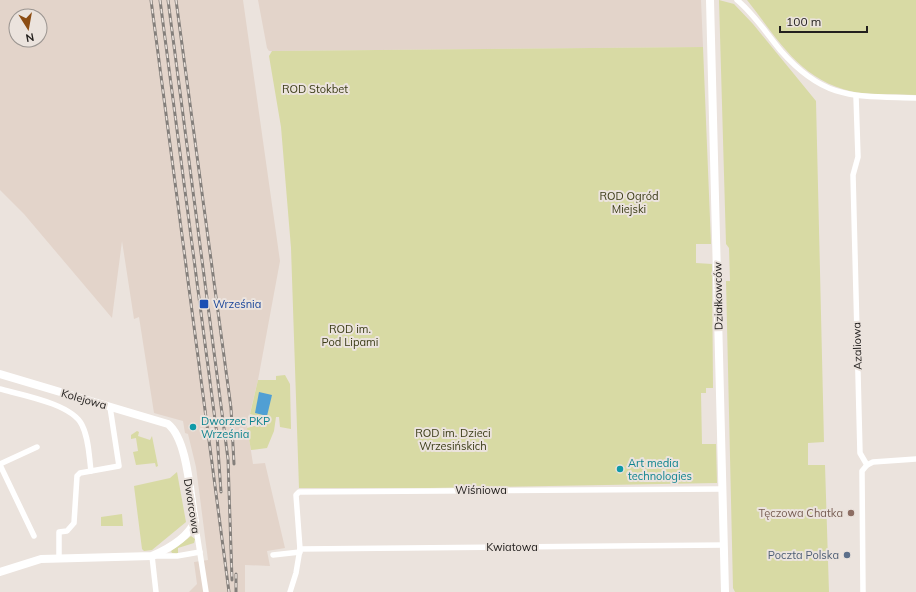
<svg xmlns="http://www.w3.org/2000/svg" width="916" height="592" viewBox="0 0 916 592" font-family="Mulish,sans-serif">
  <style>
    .built { fill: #e3d4ca; fill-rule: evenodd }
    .green { fill: #d8daa4 }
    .water { fill: #509fd4 }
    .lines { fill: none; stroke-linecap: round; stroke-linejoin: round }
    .street { stroke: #fff; stroke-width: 5.5 }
    .secondary { stroke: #fff; stroke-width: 8 }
    .rail-casing { stroke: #847f7b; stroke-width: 3 }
    .rail { stroke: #ebe3dd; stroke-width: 1.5; stroke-dasharray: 4.5; stroke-linecap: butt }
    .transit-dot { fill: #1a4fb4; stroke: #ebe3dd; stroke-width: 1.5 }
    .culture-dot { fill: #0f9aa8; stroke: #ebe3dd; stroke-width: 1.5 }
    .education-dot { fill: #8d6e63; stroke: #ebe3dd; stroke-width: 1.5 }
    .service-dot { fill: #5c6f8a; stroke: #ebe3dd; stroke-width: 1.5 }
    .labels { text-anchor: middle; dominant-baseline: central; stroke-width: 4; stroke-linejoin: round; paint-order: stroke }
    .park-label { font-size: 11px; fill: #3a3b16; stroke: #ebe3dd }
    .street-label { font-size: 11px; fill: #23201e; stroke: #ebe3dd }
    .transit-label { font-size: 11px; fill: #164399; stroke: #ebe3dd; text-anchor: start }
    .culture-label { font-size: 11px; fill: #0d838f; stroke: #ebe3dd; text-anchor: start }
    .education-label { font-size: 11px; fill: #785e54; stroke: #ebe3dd; text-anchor: end }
    .service-label { font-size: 11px; fill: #4e5e75; stroke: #ebe3dd; text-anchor: end }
  </style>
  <rect width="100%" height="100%" fill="#ebe3dd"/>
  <!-- built -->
  <g class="built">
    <path d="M0,0H243L280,261L258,380L247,425L253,464L265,463L285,548L267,551L270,566L245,565V592H189L197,584L194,562L208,560L196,467L188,434L185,433L183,421L154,413L139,317L134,319L122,241L112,318L24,214L0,190ZM16,16H40V40H16Z"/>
    <polygon points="258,0 701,0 703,47 269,51 267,48"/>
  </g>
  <!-- green -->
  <g class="green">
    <polygon points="719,0 734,4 753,24 816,101 824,442 808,443 808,465 825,465 829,592 735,592 733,588 726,281 730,281 729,248 726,244"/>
    <path d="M747,0H916V95C898,94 879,95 861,93C802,84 781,43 747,0Z"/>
    <polygon points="703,47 711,244 696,244 696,263 712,264 713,388 706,388 706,393 701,393 702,444 716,444 717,483 430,488 299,488 291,248 281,127 269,56 272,51"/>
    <polygon points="285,375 290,384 291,429 280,427 279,417 276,417 274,431 267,448 251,450 247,428 261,424 260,417 250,414 258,380 276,380 276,376"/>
    <polygon points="137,431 139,432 138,436 150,440 152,436 158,466 156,467 155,463 136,465 133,452 138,451 136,438 131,439 131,435"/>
    <polygon points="177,472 186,522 152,550 144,551 142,549 134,486 170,478"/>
    <polygon points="122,514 123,526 101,526 101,517"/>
    <polygon points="191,536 195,539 194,543 178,548 178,554 172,553 171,551"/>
  </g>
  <!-- water -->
  <polygon class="water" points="259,392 272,395 267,416 255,413"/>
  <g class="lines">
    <!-- street -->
    <g class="street">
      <path d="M737,0C754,14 767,34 781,51C825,101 855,96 916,98"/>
      <polyline points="856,96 858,157 853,175 860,453 867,465"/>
      <path d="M0,389C22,395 72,404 82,425C89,439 89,456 91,471"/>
      <polyline points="0,464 37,447"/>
      <polyline points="0,465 34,536"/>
      <polyline points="195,521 206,592"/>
      <polyline points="300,549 724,545"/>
      <polyline points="273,555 300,552"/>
      <polyline points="59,558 59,532 67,531 74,523 77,476 80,473 119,466 110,407"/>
      <polyline points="156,592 152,556 177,556 200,552"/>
      <polyline points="290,592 296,573 300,549 296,495 299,492 722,489"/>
      <polyline points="863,592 862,471 867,465 873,462 916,459"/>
    </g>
    <!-- secondary -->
    <g class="secondary">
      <polyline points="710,0 725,592"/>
      <path d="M0,374L168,424C188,440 190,496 195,521C188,538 168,549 152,556L41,559L0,572"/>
    </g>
    <defs>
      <g id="rail">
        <polyline points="151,0 229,592"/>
        <polyline points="160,0 217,435 221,492"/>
        <polyline points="168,0 228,459 232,580"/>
        <polyline points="176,0 231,408 234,464"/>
        <polyline points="236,574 236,592"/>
      </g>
    </defs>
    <!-- rail casing -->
    <use href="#rail" class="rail-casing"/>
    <!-- rail -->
    <use href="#rail" class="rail"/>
  </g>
  <!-- markers -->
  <rect class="transit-dot" x="199" y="299" width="10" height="10" rx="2"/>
  <g class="culture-dot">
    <circle cx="193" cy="427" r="4"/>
    <circle cx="620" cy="469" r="4"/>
  </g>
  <circle class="education-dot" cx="851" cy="513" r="4"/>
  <circle class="service-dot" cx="847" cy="555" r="4"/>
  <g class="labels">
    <!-- park labels -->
    <g class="park-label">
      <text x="315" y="89">ROD Stokbet</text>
      <text x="629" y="196">ROD Ogród<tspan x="629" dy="13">Miejski</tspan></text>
      <text x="350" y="329">ROD im.<tspan x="350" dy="13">Pod Lipami</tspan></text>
      <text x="453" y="433">ROD im. Dzieci<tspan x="453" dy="13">Wrzesińskich</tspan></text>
    </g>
    <!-- street labels -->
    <g class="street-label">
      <text transform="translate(718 296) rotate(-91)">Działkowców</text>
      <text transform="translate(857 346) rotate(-92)">Azaliowa</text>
      <text transform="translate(84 399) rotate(16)">Kolejowa</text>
      <text x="481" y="490">Wiśniowa</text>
      <text transform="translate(192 506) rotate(81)">Dworcowa</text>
      <text x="512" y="547">Kwiatowa</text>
    </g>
    <!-- transit labels -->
    <g class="transit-label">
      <text x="213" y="304">Września</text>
    </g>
    <!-- culture labels -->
    <g class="culture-label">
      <text x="201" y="421">Dworzec PKP<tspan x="201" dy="13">Września</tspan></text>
      <text x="628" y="463">Art media<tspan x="628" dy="13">technologies</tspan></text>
    </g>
    <!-- education labels -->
    <g class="education-label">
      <text x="843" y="513">Tęczowa Chatka</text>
    </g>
    <!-- service labels -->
    <g class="service-label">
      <text x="839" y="555">Poczta Polska</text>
    </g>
  </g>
  <!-- north arrow -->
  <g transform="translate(28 28) rotate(169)"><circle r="19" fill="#ebe3dd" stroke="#9b9591"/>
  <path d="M0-3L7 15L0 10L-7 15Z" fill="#8c4d13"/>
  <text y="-6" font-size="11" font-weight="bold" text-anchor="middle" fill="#23201e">N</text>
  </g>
  <!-- scale -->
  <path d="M780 26v6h87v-6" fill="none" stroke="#23201e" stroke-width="2"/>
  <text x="786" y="26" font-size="12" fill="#23201e" stroke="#ebe3dd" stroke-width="3" paint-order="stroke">100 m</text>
</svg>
